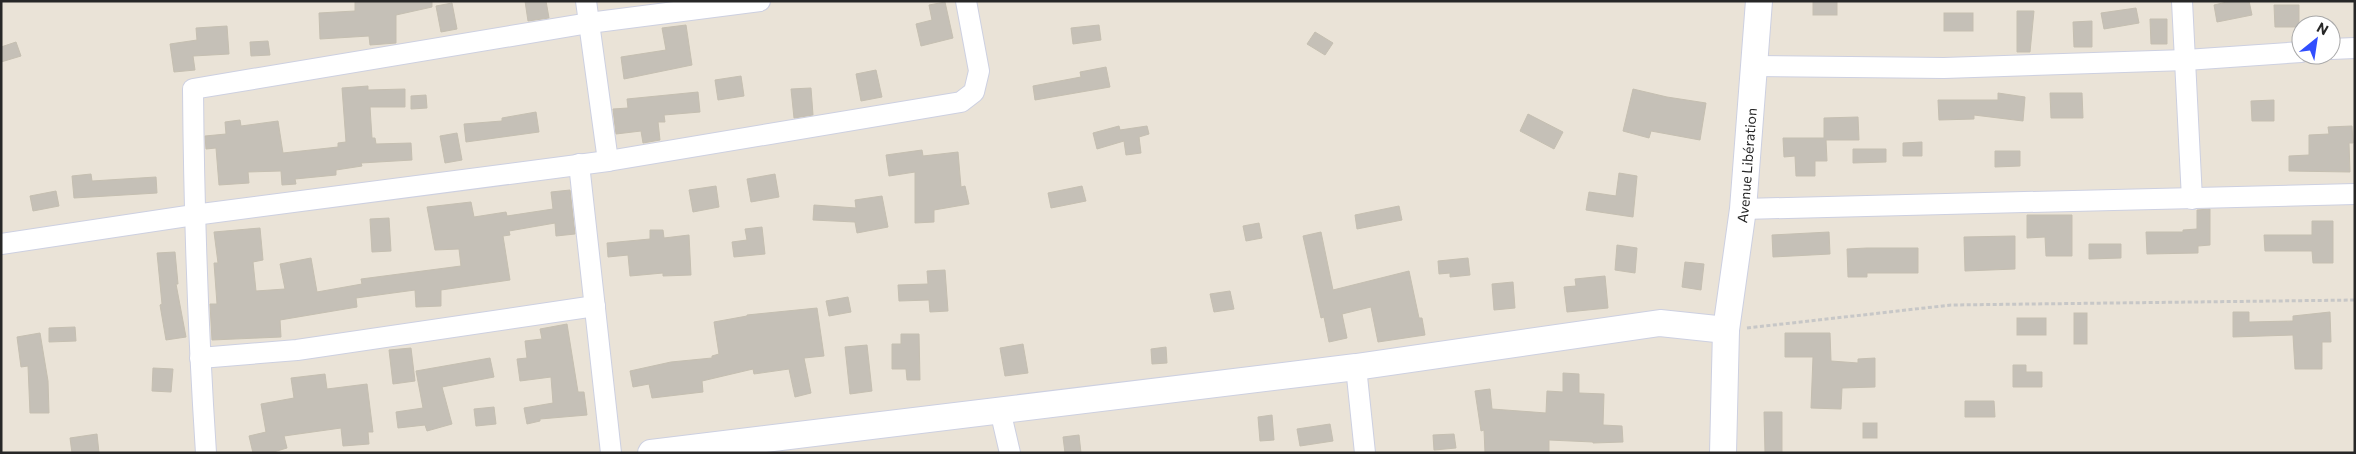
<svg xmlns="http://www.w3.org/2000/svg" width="2356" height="454" viewBox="0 0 2356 454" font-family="Commissioner,sans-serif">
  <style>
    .building { fill: #c5c0b7; stroke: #c5bfb1 }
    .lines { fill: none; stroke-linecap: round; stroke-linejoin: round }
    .minor-casing { stroke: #cdd0e1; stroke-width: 22 }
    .tertiary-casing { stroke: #cdd0e1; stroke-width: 28 }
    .path { stroke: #c7c7c7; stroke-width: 3; stroke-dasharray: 4 2.5; stroke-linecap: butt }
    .minor { stroke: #fff; stroke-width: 20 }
    .tertiary { stroke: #fff; stroke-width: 26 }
    .labels { text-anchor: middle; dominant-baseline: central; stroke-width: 4; stroke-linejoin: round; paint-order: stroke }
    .street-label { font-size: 14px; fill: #272727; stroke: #fff }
  </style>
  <rect width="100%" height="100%" fill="#eae3d7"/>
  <!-- building -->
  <g class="building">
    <polygon points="432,1 432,7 396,15 396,43 370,45 369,36 320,39 319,13 355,11 355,2"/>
    <polygon points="525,1 546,1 549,18 528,21"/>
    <rect x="1813" y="1" width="24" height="14"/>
    <polygon points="2231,1 2249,1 2252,15 2217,22 2214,5"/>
    <polygon points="945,2 953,38 921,46 916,24 932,20 929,5"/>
    <polygon points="452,3 457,29 441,32 436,6"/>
    <polygon points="2274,5 2299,5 2299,27 2275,27"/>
    <polygon points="2136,8 2139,23 2104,29 2101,13"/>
    <polygon points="2017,11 2034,11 2030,52 2017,52"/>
    <rect x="1944" y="13" width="29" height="18"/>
    <polygon points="2150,19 2167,19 2167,44 2151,44"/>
    <polygon points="2092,21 2092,47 2074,47 2073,22"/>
    <polygon points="686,25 692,65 624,79 621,57 666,50 662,28"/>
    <polygon points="1099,25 1101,40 1073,44 1071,28"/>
    <polygon points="227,26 229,54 193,56 195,70 174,72 170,44 197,40 196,28"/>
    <polygon points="1315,32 1333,43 1325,55 1307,44"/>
    <polygon points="268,41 270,55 251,56 250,42"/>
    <polygon points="16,42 21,56 1,62 1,47"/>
    <polygon points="1106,67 1110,87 1035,100 1033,86 1081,77 1080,72"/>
    <polygon points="876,70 882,97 861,101 856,74"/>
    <polygon points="741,76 744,96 718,100 715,80"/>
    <polygon points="368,86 368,90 405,89 405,107 370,107 372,138 375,138 376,144 411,143 412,160 361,163 362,166 336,170 336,175 295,179 296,184 282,185 281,171 248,172 249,183 219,185 216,148 206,149 205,136 226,134 225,122 240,120 241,126 278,121 283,153 338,147 338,143 346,142 342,88"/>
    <polygon points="811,88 813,115 794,118 791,89"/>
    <polygon points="1633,89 1667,97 1706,103 1700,140 1651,131 1649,138 1623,131"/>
    <polygon points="698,92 700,112 664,115 665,122 658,122 660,140 643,143 641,131 616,134 613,109 628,108 627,99"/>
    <polygon points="1998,93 2025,97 2023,121 1974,115 1974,119 1939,120 1938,100 1998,100"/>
    <polygon points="2050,93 2082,93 2083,118 2051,118"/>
    <polygon points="426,95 427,108 411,109 411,96"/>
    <polygon points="2274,100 2274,121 2252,121 2251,101"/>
    <polygon points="536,112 539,132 466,142 464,124 502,121 502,118"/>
    <polygon points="1528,114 1563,132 1554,149 1520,131"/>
    <polygon points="1858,117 1859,140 1826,140 1827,161 1815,161 1815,176 1796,176 1795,156 1784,157 1783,138 1824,138 1824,118"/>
    <polygon points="1119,126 1120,130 1147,126 1149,134 1139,137 1141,153 1126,155 1124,141 1097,149 1093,133"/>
    <polygon points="2352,126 2353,143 2349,143 2350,172 2289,171 2289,156 2309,155 2309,135 2329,134 2328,127"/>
    <polygon points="457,133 462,160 445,163 440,136"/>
    <polygon points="1922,142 1922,156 1903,156 1903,143"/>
    <polygon points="1853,149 1886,149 1886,162 1853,163"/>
    <polygon points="922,150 923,156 958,152 961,187 965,186 969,204 934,210 934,222 915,223 915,172 889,176 886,155"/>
    <polygon points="1995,151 2020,151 2020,166 1995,167"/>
    <polygon points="1619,173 1637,176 1633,217 1586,210 1589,192 1616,196"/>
    <polygon points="91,174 92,181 156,177 157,193 74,198 72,176"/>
    <polygon points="775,174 779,197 751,202 747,179"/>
    <polygon points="716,186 719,207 693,212 689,190"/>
    <polygon points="1082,186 1086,201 1051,208 1048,193"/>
    <polygon points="570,190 575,234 556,236 555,223 509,231 510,235 503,236 510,280 441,290 441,306 416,307 415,290 356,298 357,307 280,320 281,337 212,340 210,304 217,304 214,263 218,263 214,232 260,228 263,260 253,262 256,291 285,289 280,264 311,258 317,292 362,284 361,279 461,266 459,249 435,250 427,207 471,202 474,217 506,212 507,216 553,209 551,192"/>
    <polygon points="56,191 59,206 33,211 30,196"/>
    <polygon points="882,196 888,227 857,233 855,222 813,220 814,205 856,208 855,200"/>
    <polygon points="1399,206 1402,220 1357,229 1355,215"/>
    <polygon points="2210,209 2210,245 2198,246 2198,253 2147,254 2146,232 2183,232 2183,230 2197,229 2197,210"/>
    <polygon points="2027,215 2072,215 2072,256 2046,256 2045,237 2027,238"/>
    <polygon points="389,218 391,251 372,252 370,219"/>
    <polygon points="2312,221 2333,221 2333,263 2313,263 2312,251 2265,251 2264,235 2312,235"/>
    <polygon points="1259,223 1262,238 1246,241 1243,226"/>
    <polygon points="762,227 765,254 734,257 732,242 747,240 745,229"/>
    <polygon points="650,230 663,230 664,238 689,235 691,275 663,276 663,273 630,276 628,255 608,257 607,243 650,239"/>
    <polygon points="1321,232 1333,290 1409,271 1419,318 1422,318 1425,335 1378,342 1371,307 1342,314 1347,338 1329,342 1324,317 1321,318 1303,236"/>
    <polygon points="1829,232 1830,254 1773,257 1772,235"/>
    <polygon points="2015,236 2015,269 1965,271 1964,237"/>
    <polygon points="2089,244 2121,244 2121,258 2089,259"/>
    <polygon points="1617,245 1637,248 1635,273 1615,270"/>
    <polygon points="1867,248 1918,248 1918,273 1867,273 1867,277 1848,277 1847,249"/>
    <polygon points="175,252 178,284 176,284 186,337 166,340 160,305 162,304 157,253"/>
    <polygon points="1468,258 1470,275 1450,277 1450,273 1439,274 1438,261"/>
    <polygon points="1685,262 1704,264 1701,290 1682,287"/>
    <polygon points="945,270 948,311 930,312 929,300 899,301 898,285 928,284 927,271"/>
    <polygon points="1605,276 1608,308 1567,312 1564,287 1576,286 1575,279"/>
    <polygon points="1513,282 1515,308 1494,310 1492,284"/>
    <polygon points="1230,291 1234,309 1214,312 1210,294"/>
    <polygon points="848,297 851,312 829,316 826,301"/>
    <polygon points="817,308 824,356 804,358 811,393 795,397 789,369 754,374 753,369 702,381 703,392 652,398 649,384 633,387 630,371 671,362 712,358 712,356 719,354 714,322 747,316 747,315"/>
    <polygon points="2233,312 2249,312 2249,322 2293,321 2293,316 2330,312 2331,342 2322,342 2322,369 2295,369 2293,335 2233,337"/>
    <rect x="2074" y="313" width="13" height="31"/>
    <rect x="2017" y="318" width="29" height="17"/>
    <polygon points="567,324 578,392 584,392 587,415 540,419 540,421 527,424 524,408 553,403 551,377 520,381 517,359 527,358 525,341 542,339 540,329"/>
    <polygon points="75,327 76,341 49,342 49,328"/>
    <polygon points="40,333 48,381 49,413 30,413 28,366 21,367 17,337"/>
    <polygon points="1785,333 1830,333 1831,361 1858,363 1858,359 1875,358 1875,387 1842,388 1841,409 1811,408 1813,357 1785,357"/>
    <polygon points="901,334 919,334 920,380 907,380 906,369 892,369 892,344 901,344"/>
    <polygon points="1023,344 1028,373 1005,376 1000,348"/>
    <polygon points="867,345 872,391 850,394 845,347"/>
    <polygon points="1166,347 1167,363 1152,364 1151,349"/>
    <polygon points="411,348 415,381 393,384 389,350"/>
    <polygon points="490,358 494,377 442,387 452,424 427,431 425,425 398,428 396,412 423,408 416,371"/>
    <polygon points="2013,365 2026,365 2026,372 2042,372 2042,387 2013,387"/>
    <polygon points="153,368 173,369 171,392 152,391"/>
    <polygon points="1563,373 1579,374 1579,393 1604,394 1603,425 1622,426 1623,442 1593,443 1593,442 1549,440 1549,453 1485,453 1484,430 1481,431 1475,391 1490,389 1492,409 1546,413 1547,391 1563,392"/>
    <polygon points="325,374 327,389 367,384 373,432 368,432 369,444 343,446 341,428 284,436 287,448 270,453 253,453 249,436 266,432 261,404 294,398 291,378"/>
    <polygon points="1965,401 1994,401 1995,417 1965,417"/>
    <polygon points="494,407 496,424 476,426 474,409"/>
    <polygon points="1764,412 1782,412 1782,453 1765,453"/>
    <polygon points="1272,415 1274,440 1260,441 1258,417"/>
    <rect x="1863" y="423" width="14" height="15"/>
    <polygon points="1330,424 1333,441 1300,446 1297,429"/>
    <polygon points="97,434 99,453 72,453 70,438"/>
    <polygon points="1454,434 1456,448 1434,450 1433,435"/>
    <polygon points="1079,435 1081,453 1065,453 1063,437"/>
  </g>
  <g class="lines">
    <defs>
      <g id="minor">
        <polyline points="586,1 608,161"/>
        <polyline points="2182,1 2192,199"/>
        <polyline points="2331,49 2355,48"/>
        <polyline points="1753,66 1944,68 2186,60 2301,52"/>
        <polyline points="579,164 611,453"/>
        <polyline points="1743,209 2355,194"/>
        <polyline points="1,244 194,215 608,161 961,102 974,92 979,71 966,1"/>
        <polyline points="200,358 297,350 595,306"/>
        <polyline points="1356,367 1365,453"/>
        <polyline points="1000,410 1010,453"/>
        <path d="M206,453C198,332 194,211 193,89L589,23L760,1"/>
      </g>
      <g id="tertiary">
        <polyline points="651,453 1356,367 1660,323 1726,330"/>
        <path id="s1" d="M1723,453L1726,330L1743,209L1759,1"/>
      </g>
    </defs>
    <!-- minor casing -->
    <use href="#minor" class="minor-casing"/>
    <!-- tertiary casing -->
    <use href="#tertiary" class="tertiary-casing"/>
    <!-- path -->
    <polyline class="path" points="1747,328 1951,305 2355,300"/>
    <!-- minor -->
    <use href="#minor" class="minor"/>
    <!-- tertiary -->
    <use href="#tertiary" class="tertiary"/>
  </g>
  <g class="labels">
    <!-- street labels -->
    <g class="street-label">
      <text stroke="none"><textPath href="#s1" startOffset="289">Avenue Libération</textPath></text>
    </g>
  </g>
  <!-- border -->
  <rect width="2356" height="454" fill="none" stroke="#272727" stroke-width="5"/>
  <!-- north arrow -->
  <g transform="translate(2316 40) rotate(30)"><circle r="24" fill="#ffffff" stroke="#a9a9a9"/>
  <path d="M0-4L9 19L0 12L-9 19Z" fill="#314efe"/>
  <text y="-8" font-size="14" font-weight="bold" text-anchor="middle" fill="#272727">N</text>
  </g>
</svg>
